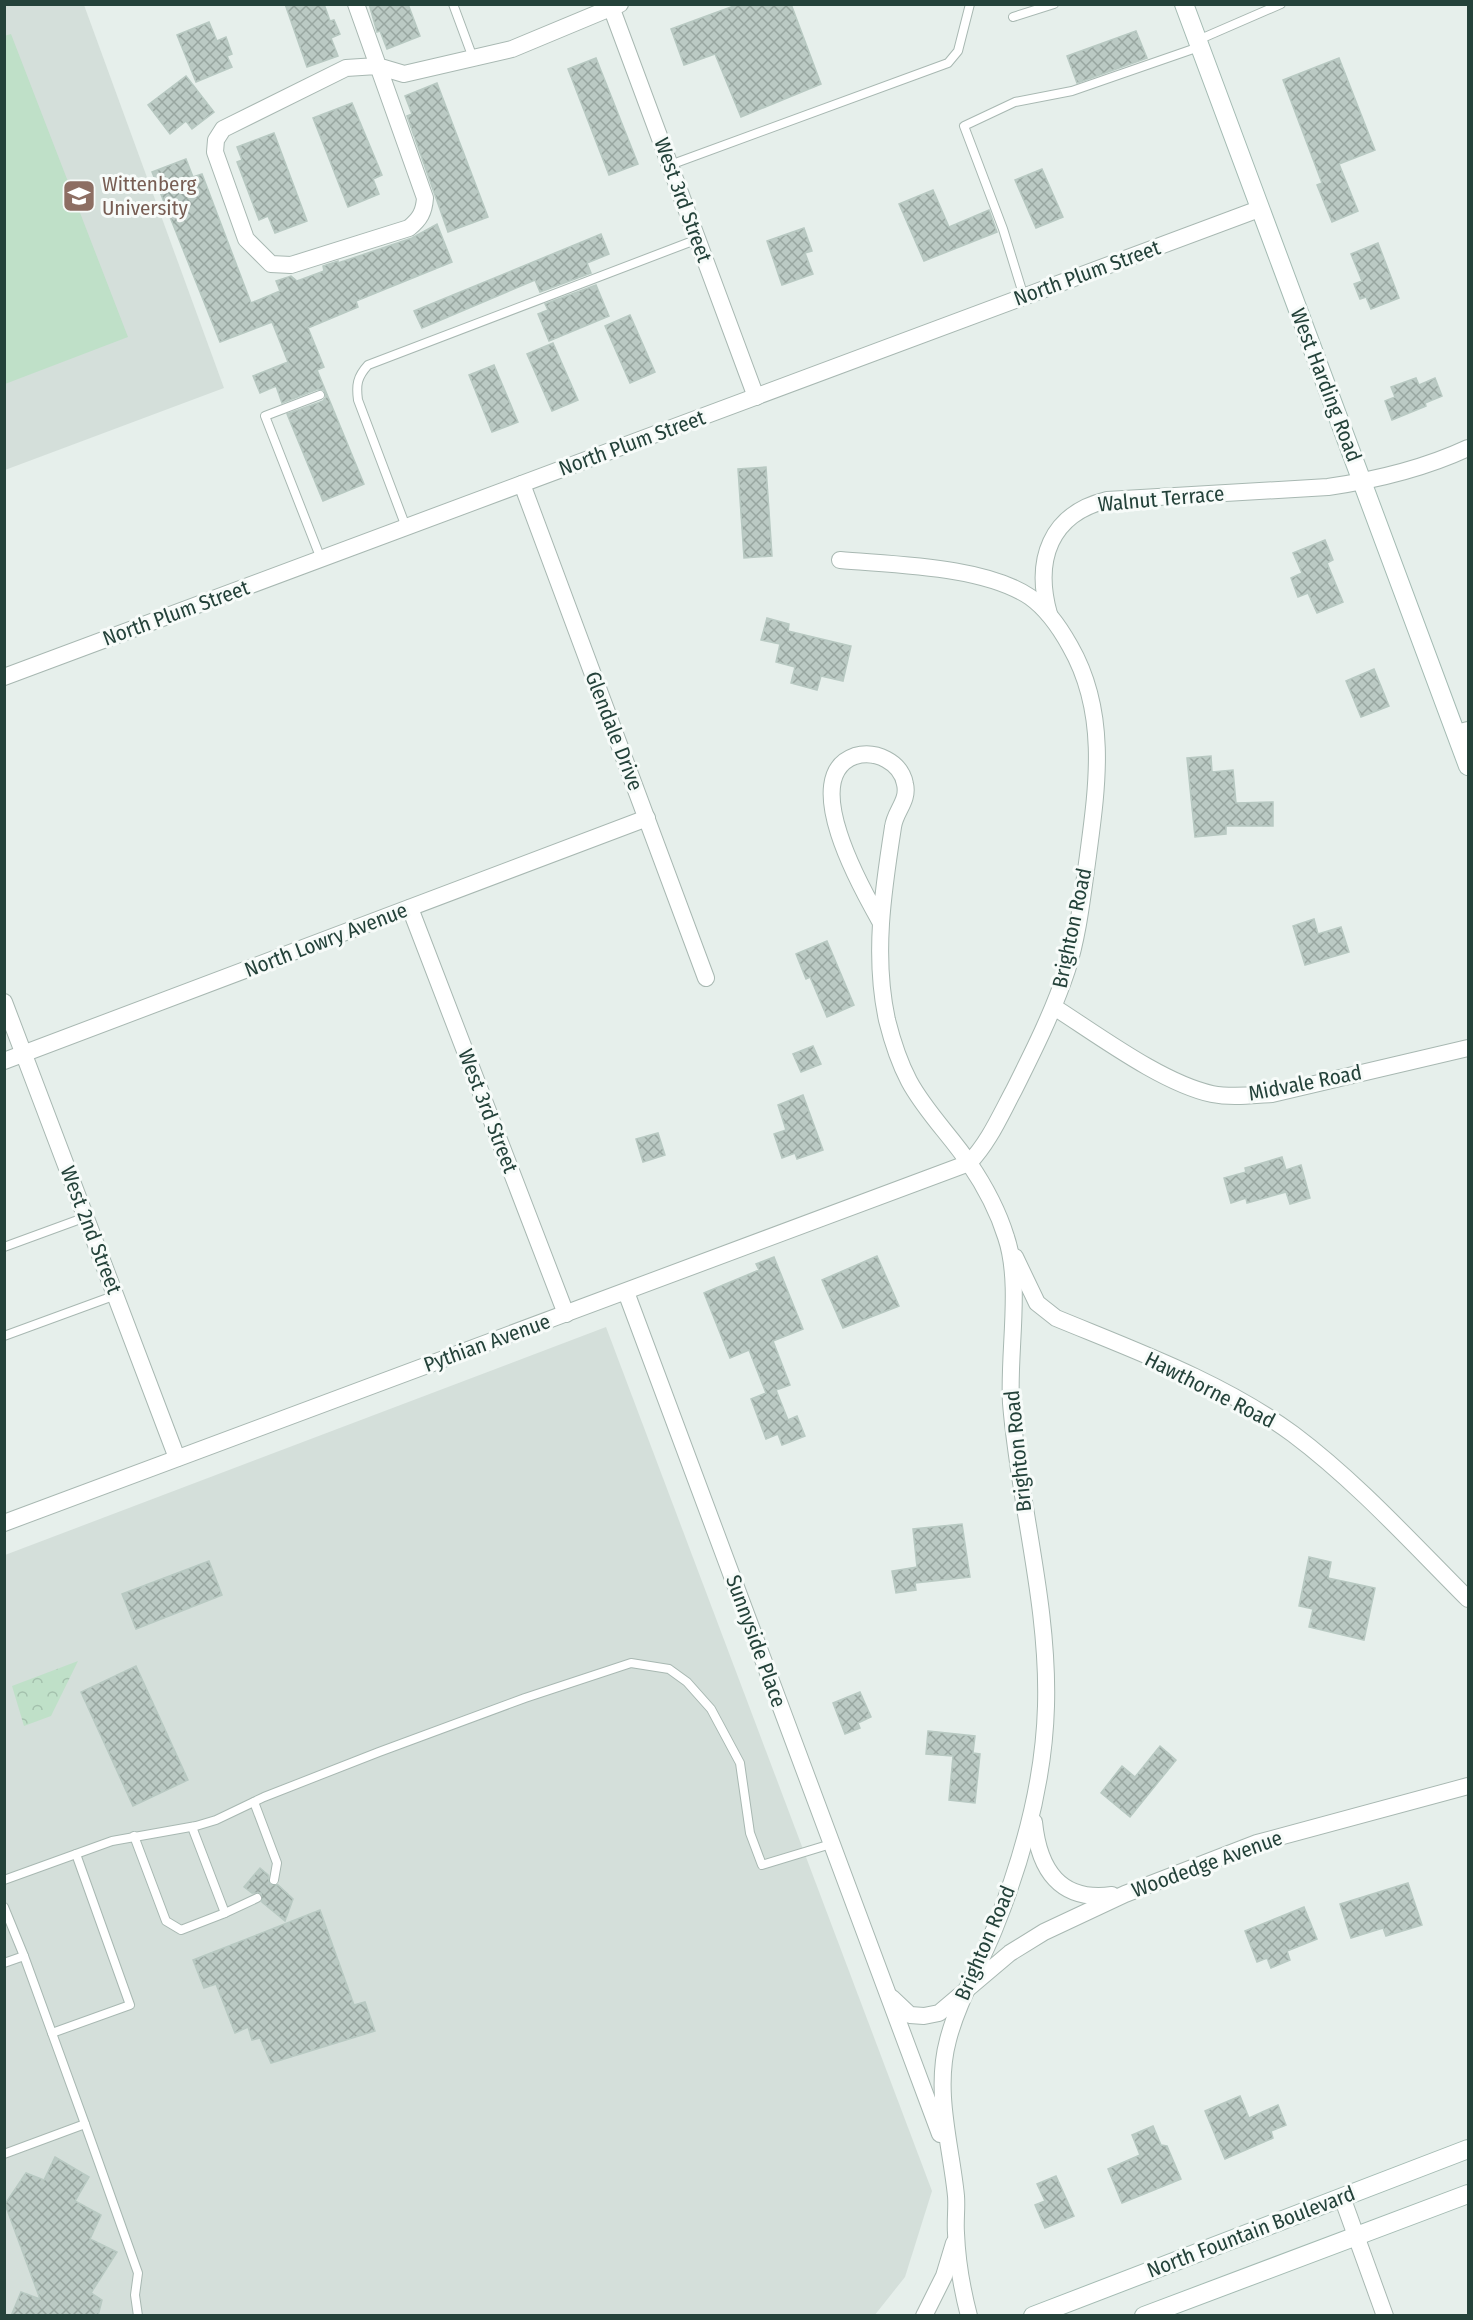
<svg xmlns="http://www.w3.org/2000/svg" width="1473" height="2320" viewBox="0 0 1473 2320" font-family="'Fira Sans Condensed',sans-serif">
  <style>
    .built { fill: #d4dfda }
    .park { fill: url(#park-crowns) }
    .garden { fill: #bfe0c8 }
    .building { fill: url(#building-cross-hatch); stroke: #b8c9c2; stroke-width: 1.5 }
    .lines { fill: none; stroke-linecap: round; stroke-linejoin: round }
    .lane-casing { stroke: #a8b8b2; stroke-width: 10 }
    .street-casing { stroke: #a8b8b2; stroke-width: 18 }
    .secondary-casing { stroke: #a4bbb3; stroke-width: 20 }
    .lane { stroke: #fff; stroke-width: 8 }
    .street { stroke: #fff; stroke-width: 16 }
    .secondary { stroke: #fff; stroke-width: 18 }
    .labels { text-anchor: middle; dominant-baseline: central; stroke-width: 6; stroke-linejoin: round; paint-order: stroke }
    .education-label { font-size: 21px; fill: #785e54; stroke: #f7fbf9; text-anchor: start }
    .street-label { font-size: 21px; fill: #24423a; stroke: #f7fbf9 }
  </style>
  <defs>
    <pattern id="park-crowns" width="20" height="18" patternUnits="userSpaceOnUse" patternTransform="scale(1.5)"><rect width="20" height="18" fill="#bfe0c8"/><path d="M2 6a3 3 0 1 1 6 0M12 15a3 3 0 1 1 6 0" fill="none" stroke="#a4c1ad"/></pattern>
    <pattern id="building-cross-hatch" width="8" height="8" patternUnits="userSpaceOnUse" patternTransform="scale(1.5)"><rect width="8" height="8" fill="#bbcac4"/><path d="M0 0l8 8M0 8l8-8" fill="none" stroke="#98a6a0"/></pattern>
  </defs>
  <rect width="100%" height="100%" fill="#e6efeb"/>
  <!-- built -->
  <g class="built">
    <polygon points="5,5 84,5 224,388 5,470"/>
    <polygon points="606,1327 932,2191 905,2277 874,2316 5,2316 5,1555"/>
  </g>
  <!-- park -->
  <polygon class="park" points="78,1661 51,1716 24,1726 12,1686"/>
  <!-- garden -->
  <polygon class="garden" points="11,34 128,337 5,384 4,36"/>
  <!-- building -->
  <g class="building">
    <polygon points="285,4 324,4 330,21 334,20 340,34 331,38 338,56 307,67"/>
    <polygon points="369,4 408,4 420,36 387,49 380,31 377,32"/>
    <polygon points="739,4 791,4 821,84 741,117 715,54 684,65 671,29"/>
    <polygon points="209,22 217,41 226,37 232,54 227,56 232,67 196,82 177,35"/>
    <polygon points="1136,31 1147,58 1077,83 1067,56"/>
    <polygon points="596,58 638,164 609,175 568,69"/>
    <polygon points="1339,58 1375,150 1339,164 1358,211 1332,222 1317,185 1322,183 1283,80"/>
    <polygon points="186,76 214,112 192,129 186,121 170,134 148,105"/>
    <polygon points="437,83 488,217 448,232 407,116 412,114 405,96"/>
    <polygon points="352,103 382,175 373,179 379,194 348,207 313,118"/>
    <polygon points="274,133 307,221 275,233 268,216 259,220 237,162 242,160 237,147"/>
    <polygon points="186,159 193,177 202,174 251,303 280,291 276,281 291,276 297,281 324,271 323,266 338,261 338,263 412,238 437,224 452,262 356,301 358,307 308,328 324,367 317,370 364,484 323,501 287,414 323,401 326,397 324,390 318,389 282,403 276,386 260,393 253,376 288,362 272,322 220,342 152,172"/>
    <polygon points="1042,169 1063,217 1036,228 1015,180"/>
    <polygon points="933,190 949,227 989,210 997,232 924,261 899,204"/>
    <polygon points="804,228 812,251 805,253 813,274 782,285 767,241"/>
    <polygon points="601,234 609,254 587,263 591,273 540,292 535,280 422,328 414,311"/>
    <polygon points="1378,243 1399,298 1371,309 1366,297 1360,299 1354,284 1362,281 1351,254"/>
    <polygon points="596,285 609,316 549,341 538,314 548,310 545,304"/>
    <polygon points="630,315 655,372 630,383 605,326"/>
    <polygon points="553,343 578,400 552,411 527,354"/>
    <polygon points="494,365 518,422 492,432 469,375"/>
    <polygon points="1416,378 1419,385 1435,378 1442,396 1425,403 1426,406 1392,420 1385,401 1395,397 1391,387"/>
    <polygon points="766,467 772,556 744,558 738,469"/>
    <polygon points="1325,540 1333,560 1327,563 1343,602 1317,613 1308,593 1298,597 1291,578 1302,573 1293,553"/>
    <polygon points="767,618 789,624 788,631 851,646 843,681 821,676 817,690 791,683 795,667 776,662 780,644 761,640"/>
    <polygon points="1374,669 1389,706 1361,717 1346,681"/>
    <polygon points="1211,756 1212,772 1233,770 1236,803 1273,802 1273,826 1226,826 1226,834 1195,837 1187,758"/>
    <polygon points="1314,919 1318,934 1341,927 1349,952 1305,965 1293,926"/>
    <polygon points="827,941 854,1005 827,1017 810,977 806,979 796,954"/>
    <polygon points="813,1046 821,1064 801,1072 793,1054"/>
    <polygon points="803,1095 823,1150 797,1159 795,1153 782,1158 774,1134 786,1130 778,1105"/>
    <polygon points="658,1133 665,1155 643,1162 636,1139"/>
    <polygon points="1282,1157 1286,1170 1301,1165 1310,1198 1290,1204 1286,1192 1247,1203 1246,1198 1231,1203 1224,1178 1246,1172 1245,1168"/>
    <polygon points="877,1256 899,1306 843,1328 822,1280"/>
    <polygon points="774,1257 803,1329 773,1341 790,1385 776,1390 788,1420 797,1416 805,1436 782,1445 778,1434 766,1439 751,1399 766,1393 749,1350 730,1358 704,1293 759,1270 756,1264"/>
    <polygon points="962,1524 970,1577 915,1583 916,1590 896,1593 892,1571 917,1567 913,1529"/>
    <polygon points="1309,1557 1331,1562 1328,1578 1375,1588 1364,1640 1309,1627 1313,1609 1299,1606"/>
    <polygon points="209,1561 222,1595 136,1629 122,1594"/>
    <polygon points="136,1666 188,1780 133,1806 81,1692"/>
    <polygon points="860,1692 871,1717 858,1723 860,1728 845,1734 833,1703"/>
    <polygon points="928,1731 975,1736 973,1753 980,1754 975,1803 949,1800 953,1756 926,1754"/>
    <polygon points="1160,1746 1176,1760 1130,1817 1101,1793 1122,1766 1135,1777"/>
    <polygon points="260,1868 268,1875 270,1884 278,1885 293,1899 285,1921 262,1902 261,1893 252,1893 244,1887"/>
    <polygon points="1408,1883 1422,1925 1386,1936 1383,1928 1351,1938 1340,1904"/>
    <polygon points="1304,1907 1317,1939 1287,1951 1290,1960 1271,1968 1267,1958 1257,1962 1245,1931"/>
    <polygon points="320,1910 354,2005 365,2002 375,2031 271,2063 260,2038 252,2040 248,2027 235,2033 216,1984 204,1988 193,1960"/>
    <polygon points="1240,2096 1249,2118 1278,2105 1286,2125 1271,2131 1273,2138 1225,2159 1205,2111"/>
    <polygon points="1153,2126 1161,2145 1167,2146 1181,2179 1122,2203 1108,2169 1140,2155 1132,2135"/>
    <polygon points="55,2157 89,2177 75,2201 101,2215 90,2239 117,2252 91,2293 102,2300 98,2316 11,2316 21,2292 40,2299 5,2204 26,2173 44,2180"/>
    <polygon points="1056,2176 1074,2216 1045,2228 1035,2205 1045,2201 1037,2184"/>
  </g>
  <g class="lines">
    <defs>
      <g id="lane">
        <polyline points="453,4 473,58"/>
        <polyline points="1013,17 1054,4"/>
        <polyline points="1198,40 1281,4"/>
        <polyline points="670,165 948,63 958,51 970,4"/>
        <polyline points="1024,297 1003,229 964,126 1015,102 1072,91 1199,47"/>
        <polyline points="320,395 265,416 321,559"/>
        <path d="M406,527L358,400C356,385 357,377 368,365L698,239"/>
        <polyline points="4,1247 86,1217"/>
        <polyline points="4,1336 116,1295"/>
        <polyline points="254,1802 277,1863 274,1880"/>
        <polyline points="134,1836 166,1921 181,1930 225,1913 192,1827"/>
        <polyline points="4,1880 112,1841 196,1826 216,1820 264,1797 379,1752 525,1698 631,1663 669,1669 687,1682 711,1709 740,1763 750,1833 762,1865 831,1844"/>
        <polyline points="4,1907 24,1956 4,1963"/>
        <polyline points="225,1913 257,1898"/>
        <polyline points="52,2033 130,2005 76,1854"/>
        <polyline points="85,2124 138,2273 135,2295 138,2316"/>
        <polyline points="4,2154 85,2124 24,1956"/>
      </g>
      <g id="street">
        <path d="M356,4L425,198C424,212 420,219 409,228L291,265L271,264L246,239L215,152L216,140L223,129L346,68L377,66L404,74L512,49L620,4"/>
        <polyline points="610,4 756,397"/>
        <polyline points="522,484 706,978"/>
        <path d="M1049,614C1034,560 1050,514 1107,500L1328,487C1376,480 1425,468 1468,448"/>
        <polyline points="4,677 1259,209"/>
        <polyline points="1456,733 1468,730"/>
        <polyline points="410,908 566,1314"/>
        <path d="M880,921C863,891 797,776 855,756C876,750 901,762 905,784C909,801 895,811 893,827C883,891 873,956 887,1020C892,1040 899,1062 909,1081C925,1111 950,1135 969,1163C984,1185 998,1211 1006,1237C1022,1284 1008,1352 1011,1403C1019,1504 1049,1604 1046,1706C1044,1783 1023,1858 994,1930C979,1967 958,2001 948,2040C934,2092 951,2145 956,2196C957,2208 955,2221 956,2233C957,2260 962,2289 969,2316"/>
        <polyline points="4,1002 177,1458"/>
        <path d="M1054,1007C1098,1035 1162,1083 1212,1094C1232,1098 1253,1095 1272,1094L1468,1048"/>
        <polyline points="4,1061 647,818"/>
        <path d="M1015,1257L1037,1303L1056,1318C1136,1351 1222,1382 1293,1434C1357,1482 1412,1543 1468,1599"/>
        <polyline points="626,1292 940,2134"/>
        <path d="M4,1523L969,1163C989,1142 1000,1116 1014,1090C1034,1050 1053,1012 1067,970C1078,936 1082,898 1087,863C1097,788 1109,714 1070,646C1060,628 1047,609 1030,597C984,566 896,565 840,560"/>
        <path d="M1034,1822C1039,1870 1060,1902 1112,1895"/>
        <polyline points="892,1998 910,2015 924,2016 939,2013 1010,1953 1044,1932 1125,1894 1257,1843 1468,1786"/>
        <polyline points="1342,2197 1385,2316"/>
        <polyline points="924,2316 944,2276 954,2243"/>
      </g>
      <g id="secondary">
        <polyline points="1184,4 1468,766"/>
        <polyline points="1033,2316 1468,2149"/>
        <polyline points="1144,2316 1468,2194"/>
      </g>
    </defs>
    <!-- lane casing -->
    <use href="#lane" class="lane-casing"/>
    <!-- street casing -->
    <use href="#street" class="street-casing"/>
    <!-- secondary casing -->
    <use href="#secondary" class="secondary-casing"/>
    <!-- lane -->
    <use href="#lane" class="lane"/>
    <!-- street -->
    <use href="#street" class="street"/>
    <!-- secondary -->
    <use href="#secondary" class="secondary"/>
  </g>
  <!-- icons -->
  <defs>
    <symbol id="university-square" viewBox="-11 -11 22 22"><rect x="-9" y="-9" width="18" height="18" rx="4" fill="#8d6e63" stroke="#f7fbf9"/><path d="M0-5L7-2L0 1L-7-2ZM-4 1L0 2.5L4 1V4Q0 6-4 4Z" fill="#fff"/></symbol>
  </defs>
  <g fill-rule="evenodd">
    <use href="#university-square" x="60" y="177" width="38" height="38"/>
  </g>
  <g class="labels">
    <!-- education labels -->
    <g class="education-label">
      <text x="102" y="184">Wittenberg<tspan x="102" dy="24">University</tspan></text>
    </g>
    <!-- street labels -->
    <g class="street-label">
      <text transform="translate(683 200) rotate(70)">West 3rd Street</text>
      <text transform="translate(1087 273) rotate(-20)">North Plum Street</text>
      <text transform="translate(1326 385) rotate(69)">West Harding Road</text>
      <text transform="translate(632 443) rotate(-20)">North Plum Street</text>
      <text transform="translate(1161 499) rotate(-5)">Walnut Terrace</text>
      <text transform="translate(176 613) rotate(-20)">North Plum Street</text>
      <text transform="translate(614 731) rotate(69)">Glendale Drive</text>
      <text transform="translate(1072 928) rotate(-78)">Brighton Road</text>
      <text transform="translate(326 940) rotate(-21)">North Lowry Avenue</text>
      <text transform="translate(1305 1083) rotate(-11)">Midvale Road</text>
      <text transform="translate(488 1111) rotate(69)">West 3rd Street</text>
      <text transform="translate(91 1230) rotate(69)">West 2nd Street</text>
      <text transform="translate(487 1343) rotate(-20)">Pythian Avenue</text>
      <text transform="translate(1210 1390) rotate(27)">Hawthorne Road</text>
      <text transform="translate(1018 1451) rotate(-96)">Brighton Road</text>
      <text transform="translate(756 1641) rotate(70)">Sunnyside Place</text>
      <text transform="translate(1207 1864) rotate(-20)">Woodedge Avenue</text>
      <text transform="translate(985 1943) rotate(-67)">Brighton Road</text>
      <text transform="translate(1251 2232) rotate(-21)">North Fountain Boulevard</text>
    </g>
  </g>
  <!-- border -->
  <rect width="1473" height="2320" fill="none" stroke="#24423a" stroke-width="12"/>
</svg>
